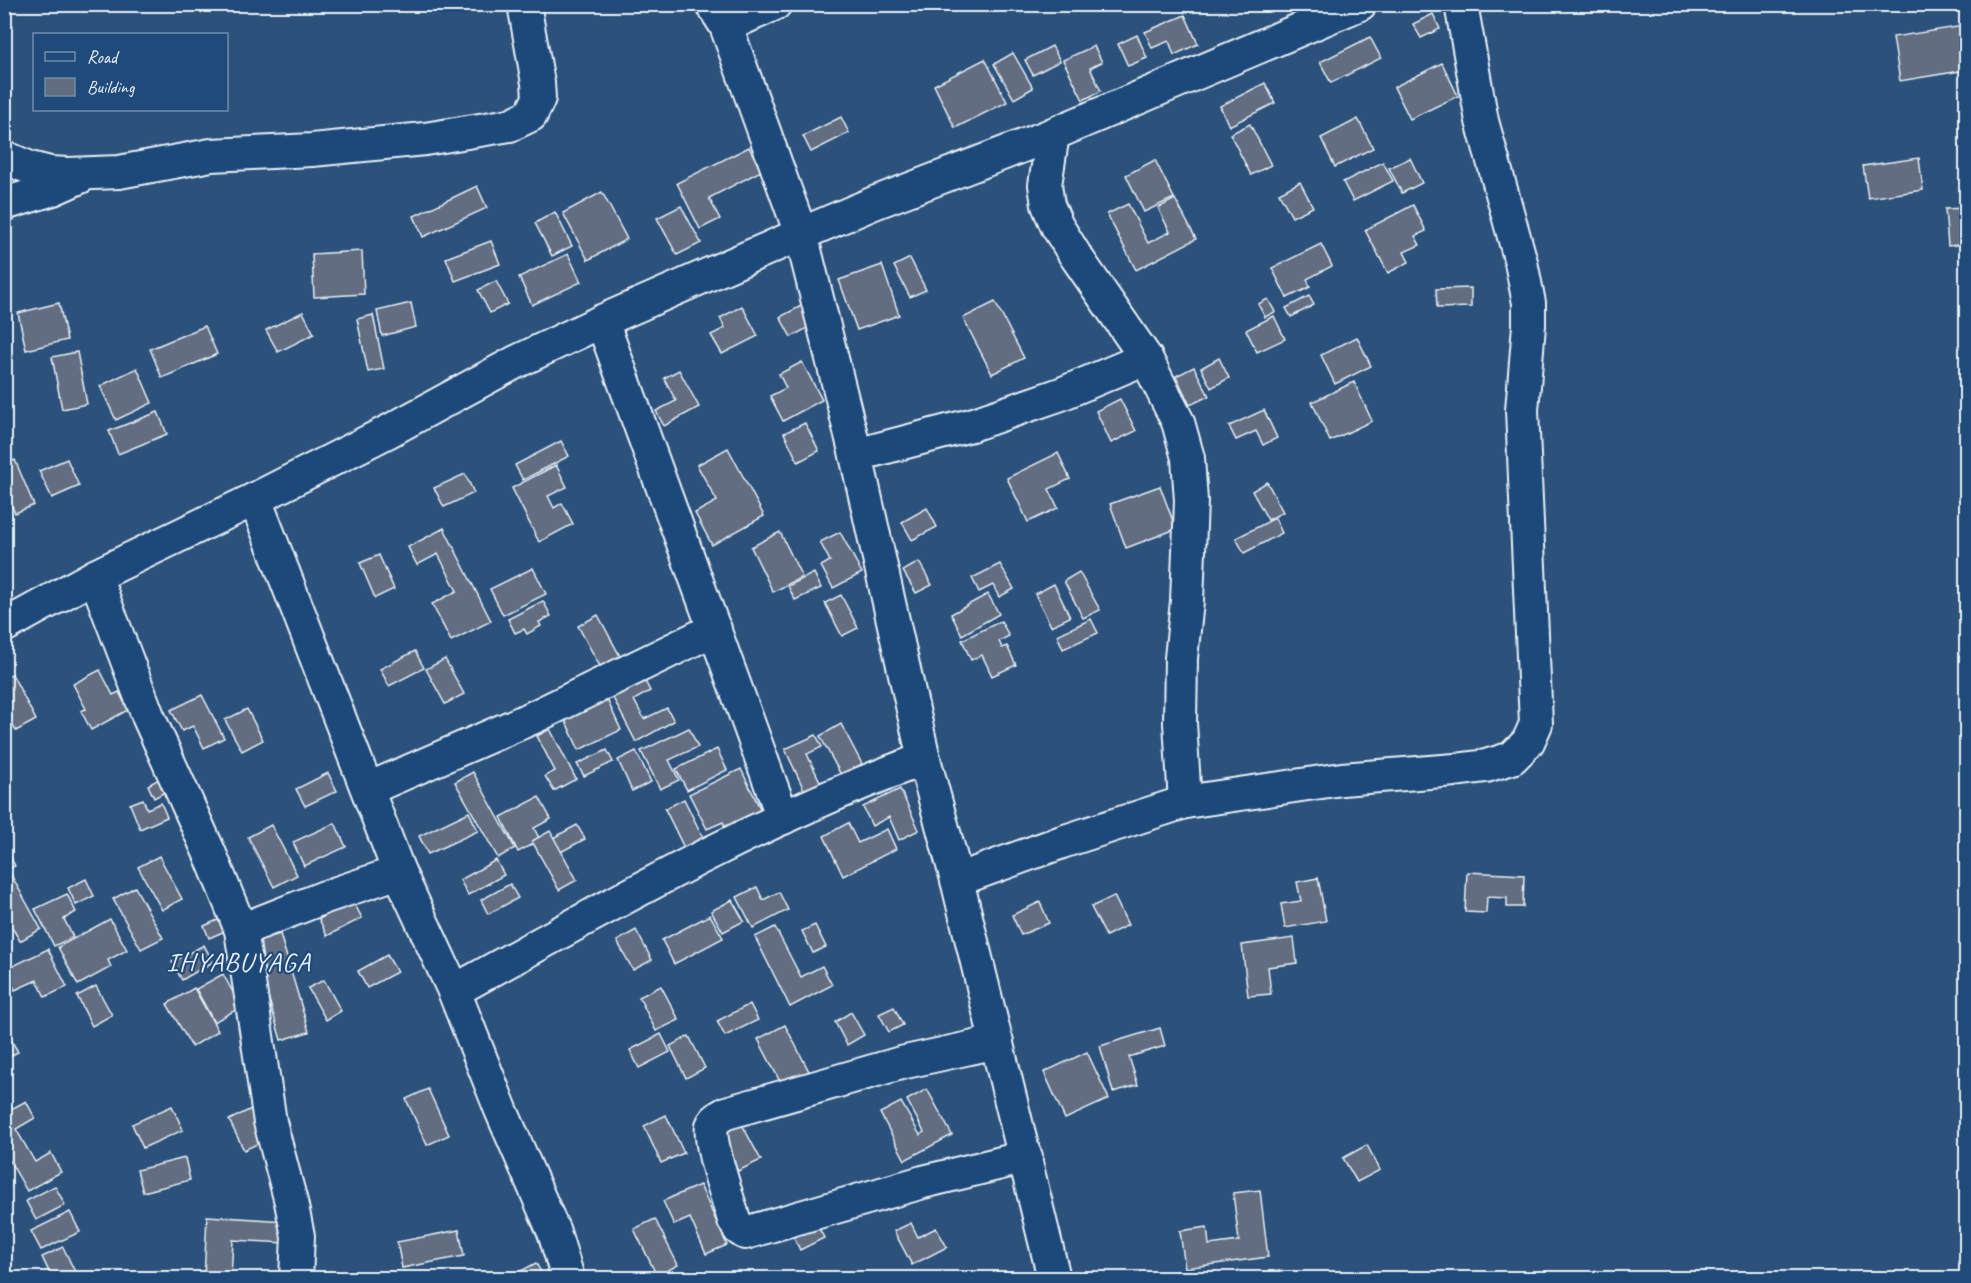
<svg xmlns="http://www.w3.org/2000/svg" width="1971" height="1283" viewBox="0 0 1971 1283" font-family="Caveat,sans-serif">
  <style>
    .building { fill: #626d81; stroke: #e8f1f8; stroke-width: 1.5 }
    .lines { fill: none; stroke-linecap: round; stroke-linejoin: round }
    .street-casing { stroke: #e8f1f8; stroke-width: 36 }
    .street { stroke: #1f4a7a; stroke-width: 32 }
    .labels { text-anchor: middle; dominant-baseline: central; stroke-width: 4.5; stroke-linejoin: round; paint-order: stroke }
    .quarter-label { font-size: 27px; letter-spacing: 1.5px; fill: #e8f1f8; stroke: #1f4a7a }
  </style>
  <rect width="100%" height="100%" fill="#2c517b"/>
  <filter id="ink" filterUnits="userSpaceOnUse"><feTurbulence type="fractalNoise" baseFrequency=".0167" numOctaves="2"/><feDisplacementMap in="SourceGraphic" scale="12" xChannelSelector="R" yChannelSelector="G"/><feConvolveMatrix kernelMatrix="1 2 1 2 8 2 1 2 1" color-interpolation-filters="sRGB"/></filter>
  <g filter="url(#ink)">
    <!-- building -->
    <g class="building">
      <polygon points="1433,14 1440,29 1421,38 1413,24"/>
      <polygon points="1185,15 1198,44 1174,55 1169,41 1152,48 1145,32"/>
      <polygon points="1963,26 1966,45 1966,70 1900,81 1893,37"/>
      <polygon points="1137,35 1147,58 1128,66 1118,44"/>
      <polygon points="1370,37 1381,58 1331,83 1320,62"/>
      <polygon points="1052,46 1060,61 1033,75 1025,60"/>
      <polygon points="1094,46 1102,62 1090,68 1101,91 1083,100 1063,60"/>
      <polygon points="1013,53 1033,88 1014,99 994,64"/>
      <polygon points="985,59 1007,102 955,128 934,85"/>
      <polygon points="1442,63 1458,96 1410,119 1394,87"/>
      <polygon points="1265,83 1275,103 1229,126 1220,106"/>
      <polygon points="841,117 849,133 811,152 803,136"/>
      <polygon points="1358,119 1373,148 1335,167 1321,138"/>
      <polygon points="1250,124 1271,165 1251,175 1230,134"/>
      <polygon points="749,147 761,171 709,198 720,219 700,229 677,183"/>
      <polygon points="1410,158 1422,183 1402,193 1389,168"/>
      <polygon points="1919,158 1923,190 1868,198 1863,166"/>
      <polygon points="1155,160 1174,198 1144,212 1126,175"/>
      <polygon points="1383,162 1393,181 1353,201 1343,182"/>
      <polygon points="1300,182 1313,207 1292,217 1279,193"/>
      <polygon points="477,186 487,208 423,237 414,216"/>
      <polygon points="602,192 627,239 588,260 563,213"/>
      <polygon points="1175,199 1196,239 1136,270 1107,214 1128,204 1148,243 1170,232 1158,208"/>
      <polygon points="1413,205 1426,231 1415,236 1420,245 1404,252 1409,262 1388,273 1365,230"/>
      <polygon points="681,206 701,243 677,255 657,218"/>
      <polygon points="1965,208 1966,244 1948,246 1945,209"/>
      <polygon points="555,212 572,246 552,256 535,223"/>
      <polygon points="491,241 500,264 455,281 446,258"/>
      <polygon points="1321,244 1332,266 1307,279 1310,287 1287,298 1272,268"/>
      <polygon points="362,251 364,294 314,297 312,254"/>
      <polygon points="568,254 581,282 532,305 519,277"/>
      <polygon points="910,258 926,290 910,297 894,266"/>
      <polygon points="882,265 899,315 857,330 839,280"/>
      <polygon points="496,281 508,304 490,313 478,290"/>
      <polygon points="1471,288 1471,307 1437,308 1436,289"/>
      <polygon points="1309,296 1314,305 1291,317 1286,308"/>
      <polygon points="1268,299 1275,312 1265,317 1258,304"/>
      <polygon points="995,302 1024,358 992,374 963,318"/>
      <polygon points="59,303 67,340 26,350 18,313"/>
      <polygon points="411,303 416,327 382,336 377,311"/>
      <polygon points="803,305 813,325 791,337 780,317"/>
      <polygon points="742,306 758,336 722,354 711,335 725,328 720,318"/>
      <polygon points="303,312 314,334 278,352 266,330"/>
      <polygon points="373,315 384,369 368,372 357,319"/>
      <polygon points="1274,316 1285,339 1257,352 1246,330"/>
      <polygon points="205,326 217,354 162,378 150,349"/>
      <polygon points="1357,337 1371,366 1335,384 1321,355"/>
      <polygon points="77,352 87,404 62,409 52,357"/>
      <polygon points="1219,358 1229,378 1211,388 1201,368"/>
      <polygon points="802,362 822,400 783,421 770,396 786,388 779,374"/>
      <polygon points="1194,367 1209,396 1190,405 1176,376"/>
      <polygon points="137,368 152,403 116,420 100,386"/>
      <polygon points="679,370 699,407 664,426 656,411 676,401 664,378"/>
      <polygon points="1354,382 1372,421 1330,441 1312,402"/>
      <polygon points="1120,399 1136,431 1111,443 1096,411"/>
      <polygon points="1264,410 1277,438 1263,445 1256,431 1236,440 1229,426"/>
      <polygon points="158,412 167,434 118,454 109,431"/>
      <polygon points="805,423 819,451 798,462 784,433"/>
      <polygon points="561,441 569,456 523,480 515,465"/>
      <polygon points="728,448 764,516 712,545 695,513 717,501 697,465"/>
      <polygon points="1058,453 1070,479 1049,489 1058,508 1028,522 1007,478"/>
      <polygon points="67,459 79,486 52,498 39,471"/>
      <polygon points="15,460 34,505 15,513 4,489 4,465"/>
      <polygon points="556,465 567,487 548,496 554,508 562,503 573,524 539,542 512,488"/>
      <polygon points="465,474 474,493 444,507 434,488"/>
      <polygon points="1267,482 1283,512 1268,520 1252,491"/>
      <polygon points="1160,486 1176,529 1126,548 1110,504"/>
      <polygon points="927,508 937,527 912,540 902,522"/>
      <polygon points="1275,518 1282,533 1244,553 1236,538"/>
      <polygon points="444,528 491,621 451,641 432,604 457,591 438,554 417,565 408,547"/>
      <polygon points="780,532 802,577 773,592 751,547"/>
      <polygon points="840,532 862,573 833,588 821,566 830,561 820,542"/>
      <polygon points="379,555 394,589 375,598 360,563"/>
      <polygon points="919,562 932,585 916,593 903,571"/>
      <polygon points="1000,564 1014,589 999,597 993,585 979,592 972,578"/>
      <polygon points="533,568 546,594 503,615 490,589"/>
      <polygon points="1079,572 1100,610 1083,618 1064,581"/>
      <polygon points="814,573 821,588 795,600 788,586"/>
      <polygon points="1054,584 1070,617 1051,626 1035,594"/>
      <polygon points="988,594 999,614 962,635 951,614"/>
      <polygon points="841,595 858,628 842,636 825,603"/>
      <polygon points="543,601 551,616 539,622 541,626 527,634 524,629 515,633 508,619"/>
      <polygon points="598,615 621,658 601,668 578,626"/>
      <polygon points="1091,619 1098,633 1063,649 1057,635"/>
      <polygon points="1001,621 1009,636 999,641 1002,648 1007,646 1016,665 992,676 982,655 971,660 962,640"/>
      <polygon points="415,651 424,668 389,686 380,669"/>
      <polygon points="445,659 464,694 445,704 426,669"/>
      <polygon points="100,670 113,695 119,692 128,710 91,730 81,711 86,709 73,684"/>
      <polygon points="641,673 650,691 634,700 644,719 667,708 674,721 636,742 609,690"/>
      <polygon points="12,674 36,720 16,731 4,710 4,678"/>
      <polygon points="604,693 621,730 579,750 562,713"/>
      <polygon points="202,695 224,738 204,748 193,726 182,731 171,710"/>
      <polygon points="247,709 263,740 242,751 225,720"/>
      <polygon points="841,724 862,764 841,775 820,736"/>
      <polygon points="689,728 698,747 669,760 679,780 660,789 641,751"/>
      <polygon points="550,729 576,779 554,791 545,776 555,771 537,736"/>
      <polygon points="816,735 822,747 807,754 823,788 807,796 785,749"/>
      <polygon points="717,749 727,770 687,790 676,769"/>
      <polygon points="607,750 613,762 584,776 577,764"/>
      <polygon points="636,751 651,782 632,791 618,760"/>
      <polygon points="741,769 767,823 727,831 723,822 707,829 689,794"/>
      <polygon points="473,772 515,848 498,858 455,782"/>
      <polygon points="328,773 337,791 305,806 296,789"/>
      <polygon points="161,778 167,791 154,798 148,785"/>
      <polygon points="900,789 919,830 899,840 889,817 872,826 863,807"/>
      <polygon points="539,797 551,819 534,828 540,840 518,852 501,817"/>
      <polygon points="143,799 147,809 161,803 167,817 140,829 130,804"/>
      <polygon points="684,799 710,852 691,862 665,809"/>
      <polygon points="469,812 478,831 428,854 419,836"/>
      <polygon points="335,823 346,847 304,866 293,842"/>
      <polygon points="848,823 858,843 887,829 896,849 843,876 824,836"/>
      <polygon points="271,825 297,875 274,887 248,837"/>
      <polygon points="577,825 585,839 557,854 549,840"/>
      <polygon points="550,831 577,880 559,890 532,841"/>
      <polygon points="4,845 15,866 4,871"/>
      <polygon points="159,856 182,899 162,910 138,867"/>
      <polygon points="496,860 504,875 468,895 460,880"/>
      <polygon points="1467,872 1524,875 1523,907 1507,907 1507,898 1487,897 1486,913 1465,912"/>
      <polygon points="10,873 41,929 20,941 4,914 4,876"/>
      <polygon points="1318,878 1326,921 1285,928 1281,904 1301,901 1297,882"/>
      <polygon points="86,879 94,896 76,905 68,888"/>
      <polygon points="510,884 518,898 488,914 481,900"/>
      <polygon points="135,887 163,938 141,949 113,899"/>
      <polygon points="757,887 763,900 779,892 788,910 753,928 737,897"/>
      <polygon points="67,894 76,912 64,919 73,937 54,946 35,909"/>
      <polygon points="1114,896 1128,925 1106,936 1091,907"/>
      <polygon points="732,900 744,921 723,932 711,911"/>
      <polygon points="353,901 362,918 327,936 319,919"/>
      <polygon points="1040,902 1049,923 1021,935 1012,915"/>
      <polygon points="710,915 723,938 674,964 662,940"/>
      <polygon points="110,919 127,950 108,960 111,967 78,985 58,947"/>
      <polygon points="220,919 225,931 209,938 204,926"/>
      <polygon points="815,925 826,947 813,953 802,931"/>
      <polygon points="775,927 801,977 822,966 832,985 790,1007 755,937"/>
      <polygon points="636,930 652,960 633,970 617,941"/>
      <polygon points="280,934 309,1032 281,1040 252,942"/>
      <polygon points="1294,938 1297,963 1268,967 1271,994 1248,996 1242,945"/>
      <polygon points="204,945 213,962 182,980 172,962"/>
      <polygon points="48,949 67,987 45,997 37,980 15,990 5,970"/>
      <polygon points="387,955 397,972 367,988 358,971"/>
      <polygon points="223,974 241,1007 214,1022 196,989"/>
      <polygon points="324,980 341,1011 326,1020 308,988"/>
      <polygon points="96,986 112,1015 92,1026 77,996"/>
      <polygon points="661,986 679,1020 656,1031 639,997"/>
      <polygon points="194,988 218,1031 192,1047 167,1004"/>
      <polygon points="750,1004 758,1020 725,1036 717,1021"/>
      <polygon points="894,1007 903,1025 889,1032 879,1014"/>
      <polygon points="851,1012 864,1035 847,1045 835,1022"/>
      <polygon points="785,1025 813,1079 786,1093 758,1039"/>
      <polygon points="4,1027 18,1052 4,1059"/>
      <polygon points="1160,1028 1165,1046 1129,1057 1138,1085 1113,1092 1100,1046"/>
      <polygon points="661,1034 670,1052 639,1068 630,1050"/>
      <polygon points="689,1036 705,1068 686,1078 670,1046"/>
      <polygon points="1087,1052 1109,1099 1065,1119 1044,1072"/>
      <polygon points="428,1089 449,1135 427,1145 406,1099"/>
      <polygon points="927,1089 952,1135 905,1160 880,1113 901,1102 920,1135 924,1132 907,1100"/>
      <polygon points="26,1101 35,1118 16,1129 35,1162 51,1153 61,1172 27,1191 4,1151 4,1113"/>
      <polygon points="172,1106 183,1130 143,1148 132,1124"/>
      <polygon points="253,1108 268,1139 244,1150 229,1120"/>
      <polygon points="666,1115 684,1153 661,1163 644,1126"/>
      <polygon points="738,1117 761,1160 738,1171 716,1129"/>
      <polygon points="1367,1145 1380,1170 1357,1182 1343,1158"/>
      <polygon points="185,1158 190,1180 143,1192 137,1170"/>
      <polygon points="700,1185 727,1245 706,1254 690,1218 674,1225 663,1201"/>
      <polygon points="55,1186 65,1205 36,1220 26,1201"/>
      <polygon points="1260,1190 1268,1257 1185,1268 1180,1231 1207,1227 1209,1245 1239,1241 1233,1193"/>
      <polygon points="70,1212 80,1232 41,1250 31,1231"/>
      <polygon points="207,1216 285,1221 284,1243 233,1240 231,1278 204,1278"/>
      <polygon points="655,1219 678,1265 657,1276 634,1229"/>
      <polygon points="815,1220 824,1238 800,1250 791,1231"/>
      <polygon points="911,1223 918,1237 936,1228 947,1247 912,1265 894,1231"/>
      <polygon points="459,1230 464,1256 402,1268 397,1242"/>
      <polygon points="63,1247 78,1278 52,1278 42,1257"/>
      <polygon points="536,1263 544,1278 519,1278 517,1273"/>
    </g>
    <g class="lines">
      <defs>
        <g id="street">
          <polyline points="712,4 726,26 801,234 856,455 924,759 957,880 1054,1278"/>
          <polyline points="726,26 775,4"/>
          <polyline points="1053,134 1045,185 1048,205 1057,226 1075,255 1146,358 1178,422 1188,458 1191,501 1187,601 1181,658 1180,723 1185,802"/>
          <polyline points="4,157 30,168 50,173 68,174 119,172 211,155 312,150 425,139 510,125 531,115 539,98 538,83 524,4"/>
          <polyline points="4,204 53,189 80,177"/>
          <polyline points="602,321 783,818"/>
          <polyline points="856,455 971,425 1061,394 1146,358"/>
          <polyline points="255,499 399,872 454,991 501,1110 554,1232 568,1278"/>
          <polyline points="95,576 148,716 210,854 241,930 270,1122 291,1202 298,1236 296,1278"/>
          <polyline points="4,626 95,576 255,499 389,431 514,363 602,321 801,234 874,203 1046,137 1360,4"/>
          <polyline points="368,789 534,717 715,629"/>
          <polyline points="957,880 1062,842 1185,802 1342,779 1455,770 1486,766 1512,758 1528,742 1536,724 1522,410 1529,325 1529,303 1521,262 1482,121 1461,4"/>
          <polyline points="241,930 325,897 399,872"/>
          <path d="M454,991C607,907 759,819 924,759"/>
          <path d="M997,1042L901,1063L726,1113C720,1116 714,1120 712,1126C708,1143 729,1201 734,1220L739,1229L745,1233L923,1182L1026,1157"/>
        </g>
      </defs>
      <!-- street casing -->
      <use href="#street" class="street-casing"/>
      <!-- street -->
      <use href="#street" class="street"/>
    </g>
  </g>
  <g class="labels">
    <!-- quarter labels -->
    <g class="quarter-label">
      <text x="239" y="962">IHYABUYAGA</text>
    </g>
  </g>
  <!-- margin -->
  <rect width="1971" height="1283" fill="none" stroke="#1f4a7a" stroke-width="24"/>
  <rect x="12" y="12" width="1947" height="1259" fill="none" stroke="#e8f1f8" stroke-width="2" filter="url(#ink)"/>
  <!-- legend -->
  <rect x="33" y="33" width="195" height="78" fill="#1f4a7a" stroke="#6f8dac" stroke-width="1.5"/>
  <rect x="45" y="52" width="30" height="9" fill="#1f4a7a" stroke="#6f8dac" stroke-width="1.5"/>
  <text x="87" y="63" font-size="18" fill="#e8f1f8">Road</text>
  <rect x="45" y="78" width="30" height="18" fill="#626d81" stroke="#6f8dac" stroke-width="1.5"/>
  <text x="87" y="93" font-size="18" fill="#e8f1f8">Building</text>
</svg>
